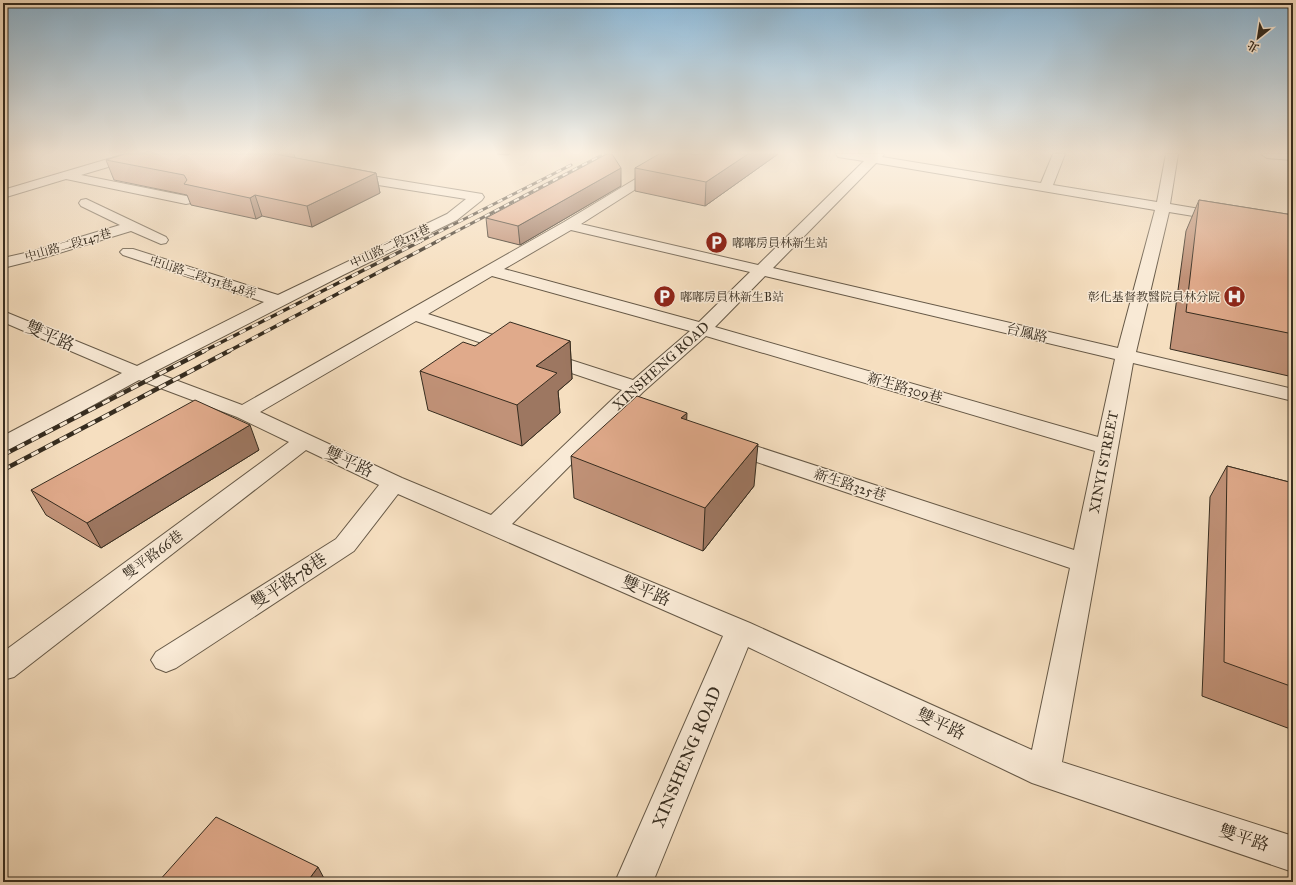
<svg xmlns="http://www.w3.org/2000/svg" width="1296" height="885" viewBox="0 0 1296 885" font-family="'IM FELL Great Primer','Noto Serif TC',serif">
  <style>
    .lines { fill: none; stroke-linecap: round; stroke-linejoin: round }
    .minor-casing { stroke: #665947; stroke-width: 2 }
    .minor { fill: #f9ead6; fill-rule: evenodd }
    .rail-far2-casing { stroke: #362c1f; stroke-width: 3 }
    .rail-far1-casing { stroke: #362c1f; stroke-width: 3.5 }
    .rail-casing { stroke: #362c1f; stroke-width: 4.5 }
    .rail-far2 { stroke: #f9ead6; stroke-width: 2; stroke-dasharray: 5.5; stroke-linecap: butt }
    .rail-far1 { stroke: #f9ead6; stroke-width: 2.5; stroke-dasharray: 7; stroke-linecap: butt }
    .rail { stroke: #f9ead6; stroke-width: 3; stroke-dasharray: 8; stroke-linecap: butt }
    .wall { fill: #c19278; stroke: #362c1f }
    .shaded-wall { fill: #9d7761; stroke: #362c1f }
    .building { fill: #e0aa8b; stroke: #362c1f }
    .labels { text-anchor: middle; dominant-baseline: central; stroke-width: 3; stroke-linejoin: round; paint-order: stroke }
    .far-poi-label { font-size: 12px; fill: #362c1f; stroke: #f9ead6; text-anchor: start }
    .far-street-label { font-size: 12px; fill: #362c1f; stroke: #f9ead6 }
    .street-label { font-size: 14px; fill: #362c1f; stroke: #f9ead6 }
    .near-street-label { font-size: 17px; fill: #362c1f; stroke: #f9ead6 }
  </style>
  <rect width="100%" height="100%" fill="#f6dfc0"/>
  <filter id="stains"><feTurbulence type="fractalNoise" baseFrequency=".005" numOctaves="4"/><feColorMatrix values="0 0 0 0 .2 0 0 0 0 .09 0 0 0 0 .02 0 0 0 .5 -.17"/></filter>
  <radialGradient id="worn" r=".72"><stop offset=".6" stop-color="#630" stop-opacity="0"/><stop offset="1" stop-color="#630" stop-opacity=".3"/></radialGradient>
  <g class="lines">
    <defs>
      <g id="minor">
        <polygon points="125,154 144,154 142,157 81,175 191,197 193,200 191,203 186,204 66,179 3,198 3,190"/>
        <path d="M677,154H691L581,224L758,265L864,161L838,157L836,154H884L882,157L1041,183L1053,154H1065L1053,185L1157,202L1166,154H1178L1170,204L1224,213L1229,214L1231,217L1229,220L1224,221L1169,212L1136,352L1293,389V401L1133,363L1062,762L1293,836V872L1032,783L748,647L653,882H615L723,636L398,494L354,551L176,668L166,672L156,668L151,660L156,652L336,539L379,485L306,450L14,677L3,680V652L289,442L237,417L139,380L11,450L3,452V436L122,373L3,322V311L137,366L264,302L123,255L120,252L123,249H133L278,295L447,214L466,199L347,180L341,176L343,173L347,172L482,194L484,197L482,200L457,220L343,275L154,372L242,405L564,222ZM876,163L1155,210L1118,348L773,268ZM571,230L750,272L699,322L504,269ZM492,276L690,331L633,380L428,314ZM765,276L1115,359L1098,437L715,327ZM416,321L622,390L491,515L402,478L260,412ZM706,336L1095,451L1074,550L737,440L729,438L721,440L718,445L721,450L1070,568L1032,750L750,623L512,524L643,392Z"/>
        <polygon points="1261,154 1293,154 1293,160 1267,158"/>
        <polygon points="86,199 166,237 168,240 166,243 161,244 131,231 43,258 3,268 3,258 34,251 120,225 81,206 79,203 81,200"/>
      </g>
    </defs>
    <!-- minor casing -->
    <use href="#minor" class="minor-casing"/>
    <!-- minor -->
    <use href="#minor" class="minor"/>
    <defs>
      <g id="rail-far2">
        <polyline points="419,242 571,165"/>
        <polyline points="436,242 604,154"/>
      </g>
      <g id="rail-far1">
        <polyline points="202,352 421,241"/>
        <polyline points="227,352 438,241"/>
      </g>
      <g id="rail">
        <polyline points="3,455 204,351"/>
        <polyline points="3,470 229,351"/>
      </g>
    </defs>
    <!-- rail-far2 casing -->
    <use href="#rail-far2" class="rail-far2-casing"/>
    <!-- rail-far1 casing -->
    <use href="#rail-far1" class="rail-far1-casing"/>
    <!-- rail casing -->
    <use href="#rail" class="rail-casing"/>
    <!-- rail-far2 -->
    <use href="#rail-far2" class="rail-far2"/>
    <!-- rail-far1 -->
    <use href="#rail-far1" class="rail-far1"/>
    <!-- rail -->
    <use href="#rail" class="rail"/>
  </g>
  <!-- wall -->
  <g class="wall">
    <polygon points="125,154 294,154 295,158 376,173 380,193 312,227 262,216 256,219 191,205 187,195 114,180 106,160"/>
    <polygon points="497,154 510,154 508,155"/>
    <polygon points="778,154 705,206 635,191 635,168 696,155"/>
    <polygon points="621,186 520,245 488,237 486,218"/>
    <polygon points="1199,200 1293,215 1293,377 1170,349 1186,231"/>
    <polygon points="570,341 572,379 558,391 560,413 522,446 428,410 420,371 475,346"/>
    <polygon points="686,420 754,486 703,551 574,498 571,456"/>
    <polygon points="259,450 101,548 46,515 31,490"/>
    <polygon points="1227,466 1293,483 1293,730 1202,696 1210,497"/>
  </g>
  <!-- shaded-wall -->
  <g class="shaded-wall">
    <polygon points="748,154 778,154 705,206 706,182"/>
    <polygon points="621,168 621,186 520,245 518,226"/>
    <polygon points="376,173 380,193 312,227 307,206"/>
    <polygon points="255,195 262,216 256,219 250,198"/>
    <polygon points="570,341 572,379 558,391 560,413 522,446 517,405 536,366"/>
    <polygon points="687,413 685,453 681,418"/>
    <polygon points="250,425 259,450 101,548 87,523"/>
    <polygon points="758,444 754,486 703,551 705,508"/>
    <polygon points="318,867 326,882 307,882"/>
  </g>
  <!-- building -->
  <g class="building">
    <polygon points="125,154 276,154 275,154 376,173 307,206 255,195 250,198 184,184 187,180 184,175 106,160"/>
    <polygon points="607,154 612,154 621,168 518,226 486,218"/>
    <polygon points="659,154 691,154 696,155 698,154 748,154 706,182 635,168"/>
    <polygon points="1199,200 1293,215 1293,334 1186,312"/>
    <polygon points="510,322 570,341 536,366 557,373 517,405 420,371 463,342 475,346"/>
    <polygon points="637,396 687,413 681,418 758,444 705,508 571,456"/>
    <polygon points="195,400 250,425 87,523 31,490"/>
    <polygon points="1227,466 1293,483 1293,687 1224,662"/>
    <polygon points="216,817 318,867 307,882 158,882"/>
  </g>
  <!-- sky -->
  <linearGradient id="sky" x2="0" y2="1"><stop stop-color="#8bb7d6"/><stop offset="0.55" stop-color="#fbf1e3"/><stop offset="1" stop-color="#fbf1e3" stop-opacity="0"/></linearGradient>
  <rect width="1296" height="278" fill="url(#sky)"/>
  <!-- icons -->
  <defs>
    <symbol id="parking-disc" viewBox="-11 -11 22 22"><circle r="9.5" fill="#8f2418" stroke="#f9ead6"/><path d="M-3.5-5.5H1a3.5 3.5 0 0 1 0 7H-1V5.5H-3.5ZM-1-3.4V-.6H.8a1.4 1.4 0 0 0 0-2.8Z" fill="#fff"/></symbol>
    <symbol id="hospital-disc" viewBox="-11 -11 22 22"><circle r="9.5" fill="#8f2418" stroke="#f9ead6"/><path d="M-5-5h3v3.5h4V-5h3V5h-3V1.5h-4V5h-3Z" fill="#fff"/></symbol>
  </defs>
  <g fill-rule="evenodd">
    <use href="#parking-disc" x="704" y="230" width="25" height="25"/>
    <use href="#parking-disc" x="652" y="284" width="25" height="25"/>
    <use href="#hospital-disc" x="1222" y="284" width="25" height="25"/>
  </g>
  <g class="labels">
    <!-- far-poi labels -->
    <g class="far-poi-label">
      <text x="732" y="243">嘟嘟房員林新生站</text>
      <text x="680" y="297">嘟嘟房員林新生B站</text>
      <text x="1220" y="297" text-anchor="end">彰化基督教醫院員林分院</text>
    </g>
    <!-- far-street labels -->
    <g class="far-street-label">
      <text transform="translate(68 245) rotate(-16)">中山路二段147巷</text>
      <text transform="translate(390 246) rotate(-25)">中山路二段131巷</text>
      <text transform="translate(203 277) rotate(18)">中山路二段131巷48弄</text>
    </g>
    <!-- street labels -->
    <g class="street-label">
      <text transform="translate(1027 333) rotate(13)">台鳳路</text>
      <text transform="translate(661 366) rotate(-42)">XINSHENG ROAD</text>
      <text transform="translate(905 388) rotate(16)">新生路309巷</text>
      <text transform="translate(1104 462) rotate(-79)">XINYI STREET</text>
      <text transform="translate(850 485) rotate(18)">新生路325巷</text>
      <text transform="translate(153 555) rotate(-37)">雙平路66巷</text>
    </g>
    <!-- near-street labels -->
    <g class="near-street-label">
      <text transform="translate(50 336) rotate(23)">雙平路</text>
      <text transform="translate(349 462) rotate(24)">雙平路</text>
      <text transform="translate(289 581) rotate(-33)">雙平路78巷</text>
      <text transform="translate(646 591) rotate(23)">雙平路</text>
      <text transform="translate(941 724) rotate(25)">雙平路</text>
      <text transform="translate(687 757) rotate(-67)">XINSHENG ROAD</text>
      <text transform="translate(1244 838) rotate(18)">雙平路</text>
    </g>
  </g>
  <!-- margin -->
  <rect width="1296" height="885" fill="none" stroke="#f6dfc0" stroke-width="16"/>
  <rect x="4" y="4" width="1288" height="877" fill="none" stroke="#362c1f" stroke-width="2"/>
  <rect x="8" y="8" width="1280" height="869" fill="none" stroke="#362c1f"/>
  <!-- north arrow -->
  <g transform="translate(1258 38) rotate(210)" stroke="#f9ead6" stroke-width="3" paint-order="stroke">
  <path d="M0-3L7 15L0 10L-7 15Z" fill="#362c1f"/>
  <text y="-6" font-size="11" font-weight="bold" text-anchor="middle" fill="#362c1f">北</text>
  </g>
  <rect width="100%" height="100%" filter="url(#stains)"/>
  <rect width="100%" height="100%" fill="url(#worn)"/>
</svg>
